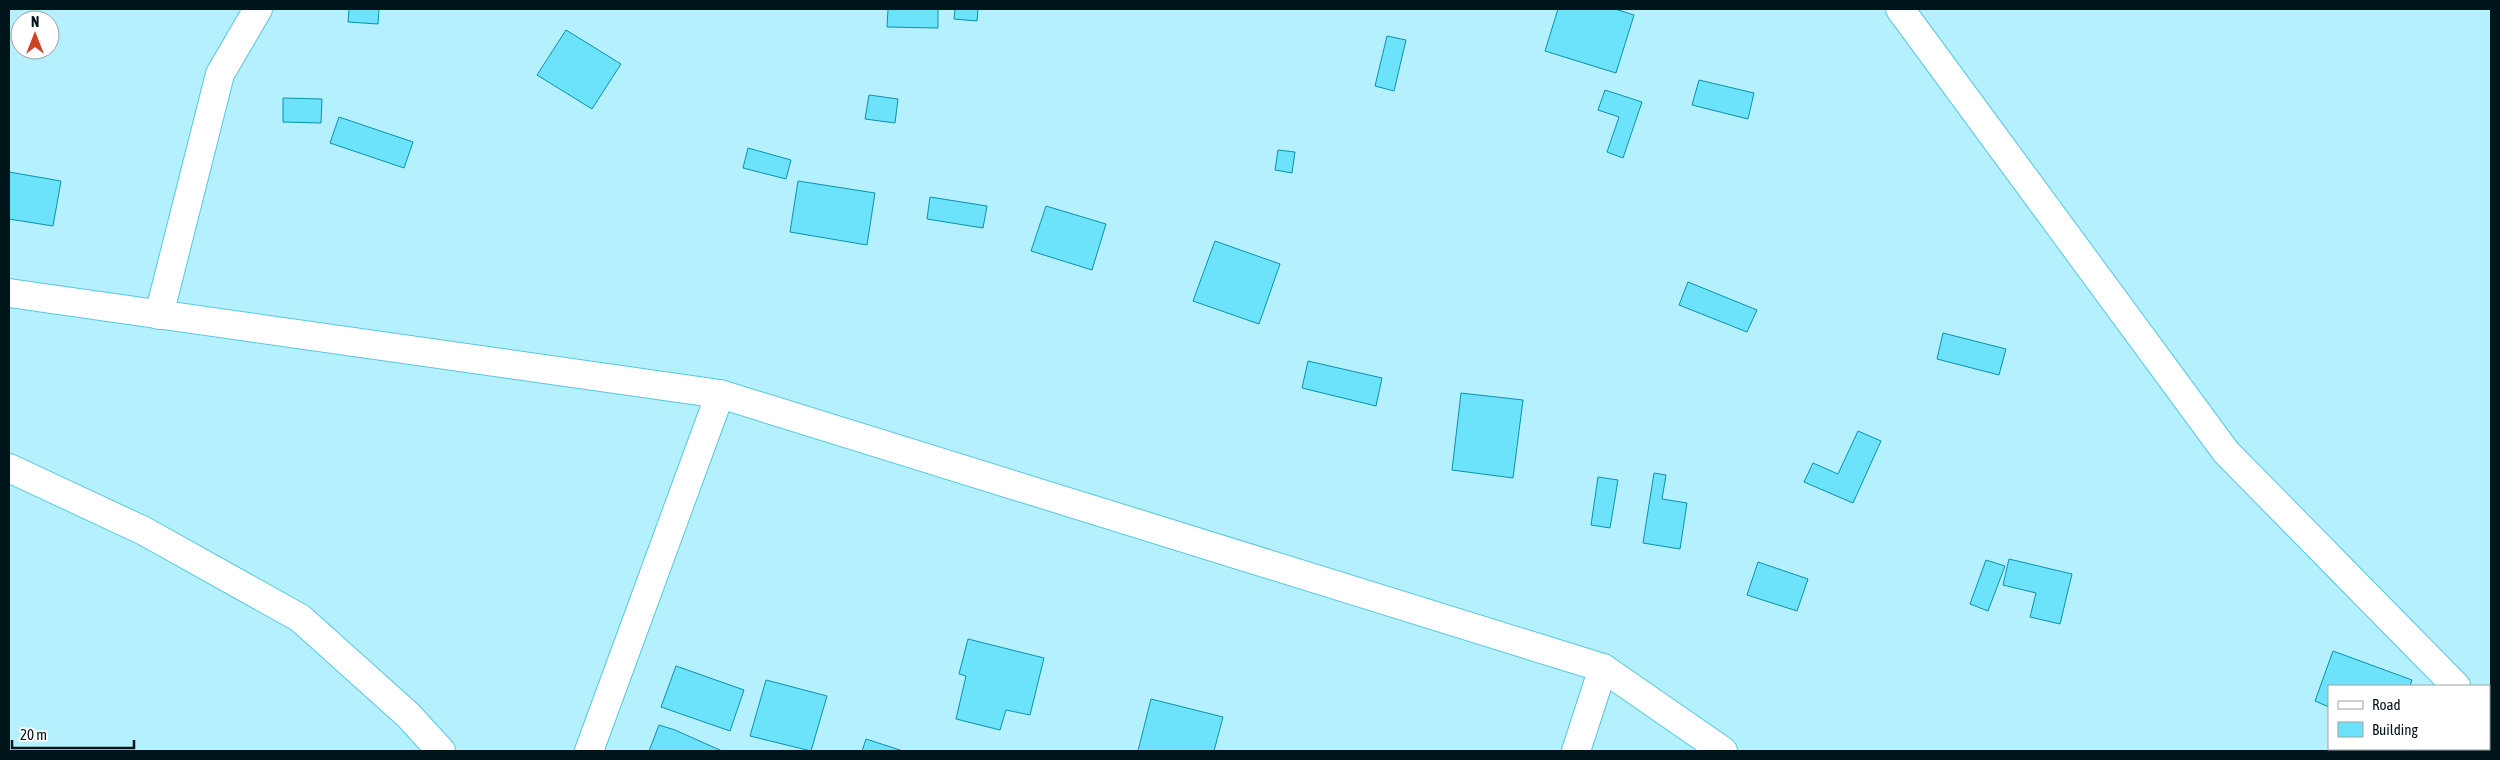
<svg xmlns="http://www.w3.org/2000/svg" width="2500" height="760" viewBox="0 0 2500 760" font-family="'Asap Condensed',sans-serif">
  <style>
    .building { fill: #6ce2fb; stroke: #0a92a9 }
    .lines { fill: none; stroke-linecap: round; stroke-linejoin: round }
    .street-casing { stroke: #58c7df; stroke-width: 30 }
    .street { stroke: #fff; stroke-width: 28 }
  </style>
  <rect width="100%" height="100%" fill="#b4f0fe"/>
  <!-- building -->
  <g class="building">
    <polygon points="349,9 379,9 378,24 348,22"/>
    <polygon points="888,9 938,9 938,28 887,27"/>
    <polygon points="955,9 978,9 977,21 954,19"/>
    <polygon points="1558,9 1615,9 1634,15 1616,73 1545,51"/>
    <polygon points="566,30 621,64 592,109 537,75"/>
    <polygon points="1387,36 1406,40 1394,91 1375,86"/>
    <polygon points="1699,80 1754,93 1748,119 1692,105"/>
    <polygon points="1605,90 1642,102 1623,158 1607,152 1619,117 1598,110"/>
    <polygon points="869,95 898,99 895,123 865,119"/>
    <polygon points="283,98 322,99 321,123 283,122"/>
    <polygon points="339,117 413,142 404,168 330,143"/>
    <polygon points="748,148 791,160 786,179 743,168"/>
    <polygon points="1278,150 1295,152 1292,173 1275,170"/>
    <polygon points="9,172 61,181 53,226 9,219"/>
    <polygon points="798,181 875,193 867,245 790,232"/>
    <polygon points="930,197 987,206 983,228 927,219"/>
    <polygon points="1046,206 1106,224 1092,270 1031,251"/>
    <polygon points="1215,241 1280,264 1259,324 1193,301"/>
    <polygon points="1688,282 1757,310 1747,332 1679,305"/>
    <polygon points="1943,333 2006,349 1999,375 1937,359"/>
    <polygon points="1308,361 1382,378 1376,406 1302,388"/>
    <polygon points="1461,393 1523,400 1513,478 1452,470"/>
    <polygon points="1858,431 1881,441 1853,503 1804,482 1813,463 1838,474"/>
    <polygon points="1654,473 1666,475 1662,499 1687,503 1680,549 1643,543"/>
    <polygon points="1598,477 1618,480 1610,528 1591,525"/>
    <polygon points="2009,559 2072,574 2060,624 2030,617 2036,593 2003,585"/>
    <polygon points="1986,560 2005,566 1988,611 1970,604"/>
    <polygon points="1758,562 1808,579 1797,611 1747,595"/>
    <polygon points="968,639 1044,658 1030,715 1006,710 1000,730 956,719 966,676 959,674"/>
    <polygon points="2333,651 2412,680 2410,686 2329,686 2329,707 2315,701"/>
    <polygon points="676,666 744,690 730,731 661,707"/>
    <polygon points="766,680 827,696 811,751 750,736"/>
    <polygon points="1151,699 1223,717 1214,751 1138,751"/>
    <polygon points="659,725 675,730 722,751 649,751"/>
    <polygon points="866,739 903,751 862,751"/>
  </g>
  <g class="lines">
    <defs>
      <g id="street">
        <polyline points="1900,9 2226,452 2456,686"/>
        <polyline points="9,293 720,394 1603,668 1723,751"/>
        <polyline points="159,315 220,74 258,9"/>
        <polyline points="9,468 144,531 300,618 408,715 441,751"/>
        <polyline points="2489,720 2491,722"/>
        <polyline points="589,751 720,394"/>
        <polyline points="1576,751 1603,668"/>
      </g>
    </defs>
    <!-- street casing -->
    <use href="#street" class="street-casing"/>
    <!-- street -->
    <use href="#street" class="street"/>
  </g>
  <!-- border -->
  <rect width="2500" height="760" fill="none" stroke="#00151a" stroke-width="20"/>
  <!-- legend -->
  <rect x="2328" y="685" width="162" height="65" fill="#ffffff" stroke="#99a1a3"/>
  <rect x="2338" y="701" width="25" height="8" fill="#ffffff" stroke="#99a1a3"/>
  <text x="2372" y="710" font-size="15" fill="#00151a">Road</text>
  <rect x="2338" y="722" width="25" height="15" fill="#6ce2fb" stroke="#99a1a3"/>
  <text x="2372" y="735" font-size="15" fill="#00151a">Building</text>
  <!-- north arrow -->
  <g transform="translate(35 35)"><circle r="24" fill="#ffffff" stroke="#99a1a3"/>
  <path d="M0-4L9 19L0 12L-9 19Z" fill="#cd4323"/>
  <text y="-8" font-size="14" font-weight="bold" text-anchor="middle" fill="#00151a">N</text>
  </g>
  <!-- scale -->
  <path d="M12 740v8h122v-8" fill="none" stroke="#00151a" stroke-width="2.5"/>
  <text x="20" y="740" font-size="15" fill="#00151a" stroke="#ffffff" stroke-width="4" paint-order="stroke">20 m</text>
</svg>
